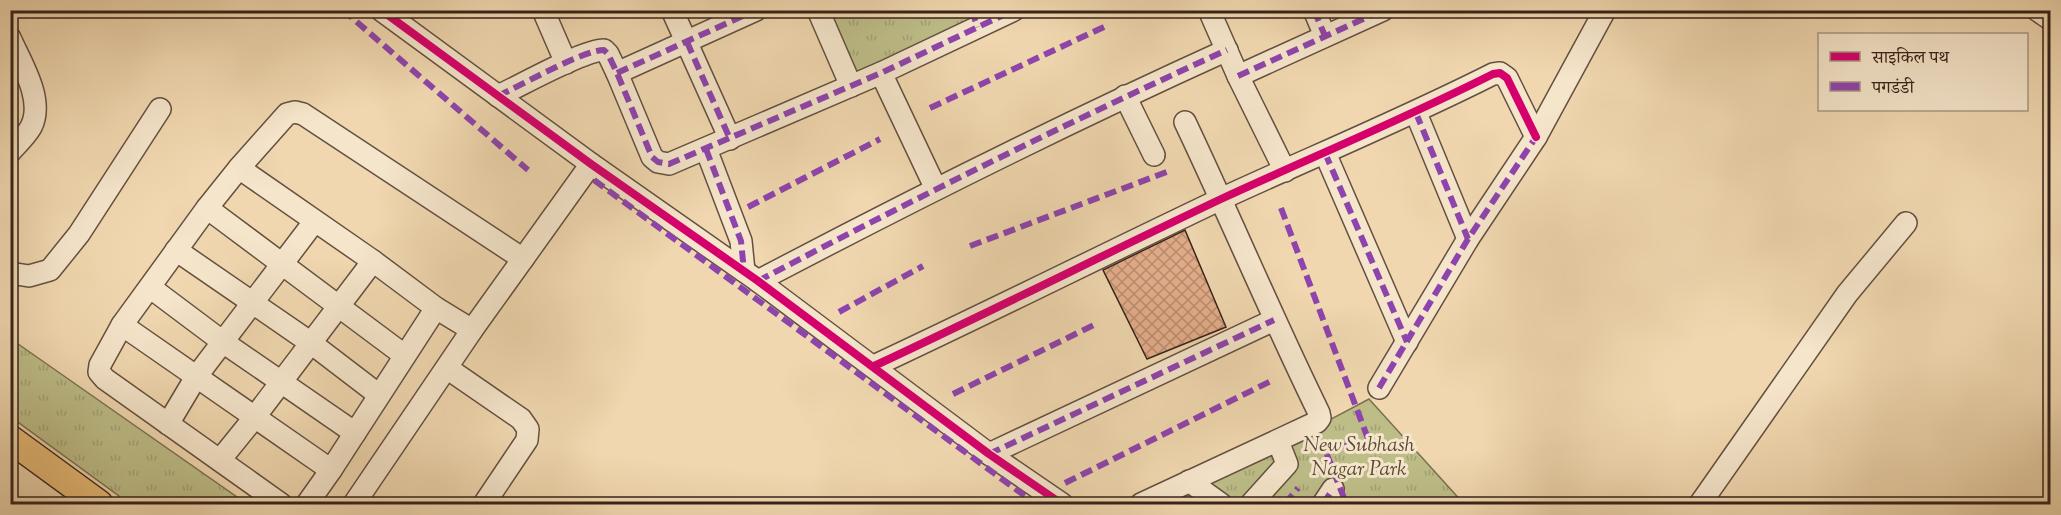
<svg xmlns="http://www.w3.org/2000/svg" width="2061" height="515" viewBox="0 0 2061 515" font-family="'Sorts Mill Goudy','Noto Serif Devanagari',serif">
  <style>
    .grass { fill: url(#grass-tufts); stroke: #7a7052; stroke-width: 1.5 }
    .building { fill: url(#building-cross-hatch); stroke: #36231b; stroke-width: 1.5 }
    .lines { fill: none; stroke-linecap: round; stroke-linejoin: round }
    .minor-casing { stroke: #645040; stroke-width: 24 }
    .major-casing { stroke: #36231b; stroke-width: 30 }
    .minor { stroke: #f5e5cb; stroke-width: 21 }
    .major { stroke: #e8bc78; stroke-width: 27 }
    .quiet { stroke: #8e44ad; stroke-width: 6; stroke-dasharray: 12 6; stroke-linecap: butt }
    .cycleway-casing { stroke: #f5e5cb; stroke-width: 11 }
    .cycleway { stroke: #d6006c; stroke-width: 8 }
    .labels { text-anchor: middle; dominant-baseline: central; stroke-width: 6; stroke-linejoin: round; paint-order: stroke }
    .park-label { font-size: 21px; font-style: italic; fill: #584a36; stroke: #f5e5cb }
  </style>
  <defs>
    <pattern id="grass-tufts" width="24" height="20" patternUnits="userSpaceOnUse" patternTransform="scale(1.5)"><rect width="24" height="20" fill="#bdbd88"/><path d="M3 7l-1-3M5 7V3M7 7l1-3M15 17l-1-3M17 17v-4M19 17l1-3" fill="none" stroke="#a3a275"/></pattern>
    <pattern id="building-cross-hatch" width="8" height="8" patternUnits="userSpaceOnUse" patternTransform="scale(1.5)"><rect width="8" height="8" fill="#e4ad8a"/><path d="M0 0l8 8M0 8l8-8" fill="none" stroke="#ba8c70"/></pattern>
  </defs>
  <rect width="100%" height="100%" fill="#f0d7af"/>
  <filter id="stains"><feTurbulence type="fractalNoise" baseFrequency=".00333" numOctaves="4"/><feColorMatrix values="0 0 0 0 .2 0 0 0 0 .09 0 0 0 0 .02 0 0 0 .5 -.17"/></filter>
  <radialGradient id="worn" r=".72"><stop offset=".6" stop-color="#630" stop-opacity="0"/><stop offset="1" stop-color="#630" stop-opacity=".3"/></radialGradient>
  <!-- grass -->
  <g class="grass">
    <polygon points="819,11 969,11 977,26 852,83"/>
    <polygon points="11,339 247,504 130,504 11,417"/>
    <polygon points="1369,399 1464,504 1171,504"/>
  </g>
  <!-- building -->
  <polygon class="building" points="1185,230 1226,327 1147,359 1103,270"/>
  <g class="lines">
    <defs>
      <g id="minor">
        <polyline points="381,10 591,164 758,281 989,454 1062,504"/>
        <polyline points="543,10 566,63"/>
        <polyline points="672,10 730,139"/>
        <polyline points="818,10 851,86"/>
        <polyline points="1209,10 1238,76 1285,171"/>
        <polyline points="1314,10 1325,36"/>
        <polyline points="2037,10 2050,19"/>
        <path d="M10,38C21,63 45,100 31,127C26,136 17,144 10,152"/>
        <polyline points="617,73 756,10"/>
        <polyline points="881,73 936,189"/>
        <polyline points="1238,76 1383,10"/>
        <path d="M498,96C520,86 583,50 604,50L608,54L617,73L652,157L658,162L669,164L881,73L1014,10"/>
        <polyline points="1125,96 1154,155"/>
        <polyline points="1416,113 1468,239"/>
        <polyline points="706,149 741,241 744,271"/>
        <polyline points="1325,153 1407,342"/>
        <polyline points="239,168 287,114 295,112 303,114 523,259"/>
        <polyline points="207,208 404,355"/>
        <polyline points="176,250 311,343 379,395"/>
        <polyline points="10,273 29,276 50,270 79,234 160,109"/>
        <path d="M758,281C912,200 1068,122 1227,50"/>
        <polyline points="151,288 223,342 355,433"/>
        <polyline points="122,325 331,470 436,308"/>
        <path d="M874,366C990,312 1105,254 1221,199C1312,157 1404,119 1493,74L1500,73L1507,78L1536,137"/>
        <polyline points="447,368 521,419 528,429 527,440 484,504"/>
        <polyline points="1379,388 1468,239 1536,137 1605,10"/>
        <polyline points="168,424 196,377 314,222"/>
        <polyline points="989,454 1274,320"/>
        <polyline points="220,460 254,418 373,261"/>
        <polyline points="1189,481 1221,504"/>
        <polyline points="281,504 105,379 99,372 100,365 122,325 207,208 239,168 373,261 436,308 472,330"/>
        <polyline points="307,504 331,470"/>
        <polyline points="354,504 472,330 591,164"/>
        <path d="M1141,504L1317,422L1320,418L1319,413C1272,317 1231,219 1185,122"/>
        <polyline points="1251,504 1287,464 1278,441"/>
        <polyline points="1323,504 1333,489"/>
        <polyline points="1700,504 1847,294 1906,223"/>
      </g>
      <polyline id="major" points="10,439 99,504"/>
    </defs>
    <!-- minor casing -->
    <use href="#minor" class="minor-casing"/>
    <!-- major casing -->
    <use href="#major" class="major-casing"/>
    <!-- minor -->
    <use href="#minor" class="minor"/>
    <!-- major -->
    <use href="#major" class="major"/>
    <!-- quiet -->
    <g class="quiet">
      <polyline points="343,10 528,170"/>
      <polyline points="971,10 978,27"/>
      <polyline points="1314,10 1325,36"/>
      <polyline points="687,42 730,139"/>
      <polyline points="617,73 756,10"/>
      <polyline points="1238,76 1383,10"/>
      <path d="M498,96C520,86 583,50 604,50L608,54L617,73L652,157L658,162L669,164L881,73L1014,10"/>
      <polyline points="930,108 1106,26"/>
      <polyline points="1416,113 1468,239"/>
      <polyline points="706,149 741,241 744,271"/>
      <polyline points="1325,153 1407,342"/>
      <polyline points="594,180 1036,504"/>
      <polyline points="748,207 880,139"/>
      <polyline points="1281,208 1370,444 1324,447 1344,498 1341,504"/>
      <polyline points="970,246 1172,170"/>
      <path d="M758,281C912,200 1068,122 1227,50"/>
      <polyline points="839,312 923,266"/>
      <polyline points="1379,388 1468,239 1536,137"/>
      <polyline points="953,394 1098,323"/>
      <polyline points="989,454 1274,320"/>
      <polyline points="1065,483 1271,381"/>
      <polyline points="1285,504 1298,488"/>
      <polyline points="1323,504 1333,489"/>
    </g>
    <defs>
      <g id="cycleway">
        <polyline points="381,10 591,164 758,281 989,454 1062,504"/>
        <path d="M874,366C990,312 1105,254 1221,199C1312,157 1404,119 1493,74L1500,73L1507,78L1536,137"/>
      </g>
    </defs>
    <!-- cycleway casing -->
    <use href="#cycleway" class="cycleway-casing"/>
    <!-- cycleway -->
    <use href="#cycleway" class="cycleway"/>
  </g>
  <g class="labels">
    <!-- park labels -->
    <g class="park-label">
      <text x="1359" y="446">New Subhash<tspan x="1359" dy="24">Nagar Park</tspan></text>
    </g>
  </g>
  <!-- margin -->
  <rect width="2061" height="515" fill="none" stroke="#f0d7af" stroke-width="36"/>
  <rect x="12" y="12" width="2037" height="491" fill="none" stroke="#36231b" stroke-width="3"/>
  <rect x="18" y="18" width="2025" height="479" fill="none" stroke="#36231b" stroke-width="1.5"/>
  <!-- legend -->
  <rect x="1818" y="33" width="210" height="78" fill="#f5e5cb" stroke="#a99785" stroke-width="1.5"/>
  <rect x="1830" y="52" width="30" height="9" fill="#d6006c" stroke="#a99785" stroke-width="1.5"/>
  <text x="1872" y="63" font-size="18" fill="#36231b">साइकिल पथ</text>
  <rect x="1830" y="82" width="30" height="9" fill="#8e44ad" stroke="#a99785" stroke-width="1.5"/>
  <text x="1872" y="93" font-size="18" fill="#36231b">पगडंडी</text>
  <rect width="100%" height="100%" filter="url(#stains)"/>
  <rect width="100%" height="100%" fill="url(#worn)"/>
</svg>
